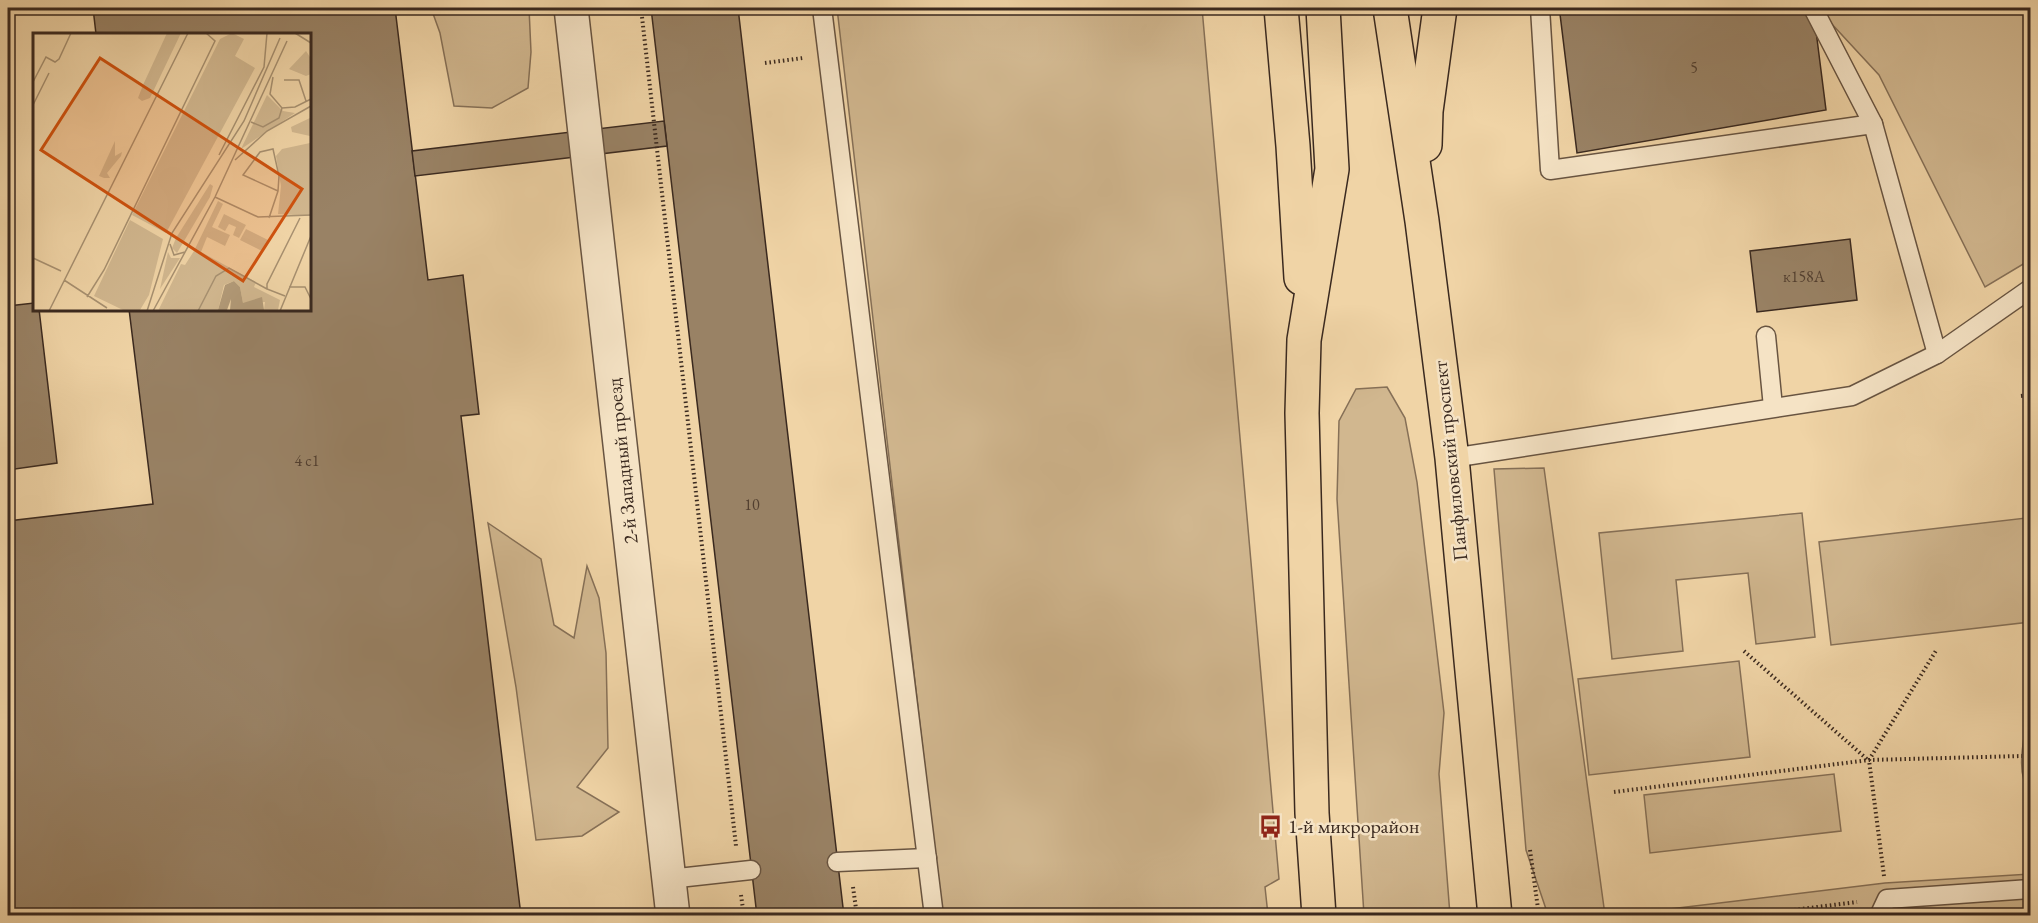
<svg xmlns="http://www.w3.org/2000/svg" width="2038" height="923" viewBox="0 0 2038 923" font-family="'EB Garamond',serif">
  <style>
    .green { fill: #d1b78f; stroke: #867057; stroke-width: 1.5 }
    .building { fill: #998265; stroke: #3a291f; stroke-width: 1.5 }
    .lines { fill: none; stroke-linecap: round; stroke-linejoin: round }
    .service-casing { stroke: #685441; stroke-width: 21 }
    .minor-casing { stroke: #685441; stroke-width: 36 }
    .primary-casing { stroke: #3a291f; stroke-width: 36 }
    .path { stroke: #3a291f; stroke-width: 4; stroke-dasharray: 1.5 3; stroke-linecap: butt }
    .service { stroke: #f5e3c5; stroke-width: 18 }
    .minor { stroke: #f5e3c5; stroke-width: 33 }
    .primary { stroke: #f0d4a6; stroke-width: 33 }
    .labels { text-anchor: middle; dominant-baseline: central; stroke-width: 5; stroke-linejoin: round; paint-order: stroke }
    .number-label { font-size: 16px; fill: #523f30 }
    .street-label { font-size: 20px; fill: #3a291f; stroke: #f5e3c5 }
    .poi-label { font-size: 20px; fill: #3a291f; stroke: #f5e3c5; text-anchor: start }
    .inset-road { fill: none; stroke: #a79070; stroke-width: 1.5 }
    .view { fill: #ce520f; fill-opacity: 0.15; stroke: #ce520f; stroke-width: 3 }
    .inset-edge { fill: none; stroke: #3a291f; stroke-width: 3 }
  </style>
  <rect width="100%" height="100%" fill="#f0d4a6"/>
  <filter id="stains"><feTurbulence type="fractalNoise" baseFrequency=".00333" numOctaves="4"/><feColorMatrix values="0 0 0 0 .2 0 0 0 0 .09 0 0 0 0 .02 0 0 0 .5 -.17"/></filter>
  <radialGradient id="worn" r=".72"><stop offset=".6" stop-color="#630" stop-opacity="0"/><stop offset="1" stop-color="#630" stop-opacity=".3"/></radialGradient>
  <!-- green -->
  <g class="green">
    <polygon points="431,8 529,8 531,52 528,88 492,108 454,106 440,33"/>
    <polygon points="837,8 1202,8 1279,879 1265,887 1268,915 942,915"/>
    <polygon points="1817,8 2030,8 2030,260 1985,287 1879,75"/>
    <polygon points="1387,387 1405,418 1417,482 1444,713 1439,774 1450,915 1364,915 1337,499 1339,421 1356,389"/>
    <polygon points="1544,468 1605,915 1548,915 1526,850 1494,469"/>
    <polygon points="1802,513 1815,637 1756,644 1748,573 1676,580 1683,651 1612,659 1599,533"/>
    <polygon points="2026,518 2030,560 2030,622 1831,645 1819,542"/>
    <polygon points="488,523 541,559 554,625 574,638 587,566 599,598 606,653 608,748 577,787 619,812 582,836 536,840 516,687"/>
    <polygon points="1739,661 1750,757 1589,775 1578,679"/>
    <path d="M2030,720V791C2016,775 2023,744 2026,725Z"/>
    <polygon points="1834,774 1841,831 1650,853 1644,795"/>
    <polygon points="2030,874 2030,915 1611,916 1885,883"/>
  </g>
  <!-- building -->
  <g class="building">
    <polygon points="93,8 395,8 428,280 463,275 479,414 461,416 521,916 8,916 8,521 153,504 129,309 309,309 309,34 96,34"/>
    <polygon points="651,8 738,8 844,916 757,916"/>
    <polygon points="1562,8 1800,8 1815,23 1826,110 1577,153 1560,14"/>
    <polygon points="664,121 667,146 415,176 412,151"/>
    <polygon points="1850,239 1857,300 1757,312 1750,251"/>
    <polygon points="34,303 34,309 39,309 57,463 8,470 8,306"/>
  </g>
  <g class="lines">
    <defs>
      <g id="service">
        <polyline points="822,8 934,916"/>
        <polyline points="1540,8 1550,170 1873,124"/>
        <polyline points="1813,8 1873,124 1937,354"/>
        <polyline points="1766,336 1773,407"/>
        <polyline points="1452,458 1852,396 1937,354 2030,289"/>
        <polyline points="837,862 927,858"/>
        <polyline points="669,879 751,870"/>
        <polyline points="1879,916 1887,899 2030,889"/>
      </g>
      <polyline id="minor" points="571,8 673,916"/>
      <g id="primary">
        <polyline points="1281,8 1293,146 1301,278"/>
        <polyline points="1390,8 1422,221 1452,458 1495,916"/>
        <polyline points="1425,145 1426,111 1440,8"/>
        <polyline points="1319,916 1312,813 1302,413 1304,340 1332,169 1323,8"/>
      </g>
    </defs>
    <!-- service casing -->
    <use href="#service" class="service-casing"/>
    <!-- minor casing -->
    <use href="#minor" class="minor-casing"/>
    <!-- primary casing -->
    <use href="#primary" class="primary-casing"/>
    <!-- path -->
    <g class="path">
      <polyline points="641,8 736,846"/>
      <polyline points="765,63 803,58"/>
      <polyline points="2021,396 2030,395"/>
      <polyline points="1744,651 1868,760"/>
      <polyline points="1614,792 1869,760 2022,756"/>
      <polyline points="1530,850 1539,916"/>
      <polyline points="1884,876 1869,760 1937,649"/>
      <polyline points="853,887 857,916"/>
      <polyline points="741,895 744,916"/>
      <polyline points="1745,916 1857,902"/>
    </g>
    <!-- service -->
    <use href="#service" class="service"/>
    <!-- minor -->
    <use href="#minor" class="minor"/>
    <!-- primary -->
    <use href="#primary" class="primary"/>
  </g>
  <!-- icons -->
  <defs>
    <symbol id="bus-bare" viewBox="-9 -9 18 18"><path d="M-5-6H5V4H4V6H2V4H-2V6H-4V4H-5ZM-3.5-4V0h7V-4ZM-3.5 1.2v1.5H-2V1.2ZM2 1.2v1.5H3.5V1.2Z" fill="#8f2418" stroke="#f5e3c5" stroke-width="2.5" paint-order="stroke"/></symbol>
  </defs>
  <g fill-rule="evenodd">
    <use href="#bus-bare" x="1254" y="810" width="33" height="33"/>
  </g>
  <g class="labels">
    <!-- number labels -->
    <g class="number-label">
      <text x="1694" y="67">5</text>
      <text x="1804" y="276">к158А</text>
      <text x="307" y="460">4 с1</text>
      <text x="752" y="504">10</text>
    </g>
    <!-- street labels -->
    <g class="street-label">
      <text transform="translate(622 461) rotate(-96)">2-й Западный проезд</text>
      <text transform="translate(1450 461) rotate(-96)">Панфиловский проспект</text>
    </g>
    <!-- poi labels -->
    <g class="poi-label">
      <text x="1288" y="826">1-й микрорайон</text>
    </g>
  </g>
  <!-- overview -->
  <g transform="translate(33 33)">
    <rect width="278" height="278" fill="#f0d4a6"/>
    <path d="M134,0H148L117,65L109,68L105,65L110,52ZM199,0L211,6L202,23L222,35L133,200L99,182L187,6ZM273,18L277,24L278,41L273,43L256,36ZM234,62L250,78L262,80L208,116ZM277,85V103L259,99L258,94ZM82,108V123L89,119L88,123L74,140L77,145H71L66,143ZM277,110V183L245,181L248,153L243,123L249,116ZM177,151L180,153L177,164L144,220L139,215L143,205ZM185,168L190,171L179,194L197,202L192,213L174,204L168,219L223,249L221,254L247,267L245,277H231L232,269L210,270L207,254L201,248L191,252L185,277L125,278L148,231L152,232L161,218ZM191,181L213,192L206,205L200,202L203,194L196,191L192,198L185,194ZM97,187L130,206L116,262L107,277H90L61,263ZM213,196L235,207L229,218L207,207ZM135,219L138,225H147L127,256Z" fill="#d1b78f"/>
    <path d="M201,248L207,254L210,270L229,264L231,277H197L198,266L194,277H185L192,252Z" fill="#b29a78"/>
    <path class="inset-road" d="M262,0L278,10M240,44L237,61L249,75L262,74L278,66M251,47H266L273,68M0,49L13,24L22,29L26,26L38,0M0,72L16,40M218,89L230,94L246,85L249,75M186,122L231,34L234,0M202,127L234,98L278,73M182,164L225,184L278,182M236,185L245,158L246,143L240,116L227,119L210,142L245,158M137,211L141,222L152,219M0,225L28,238M31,247L74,275M256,254H272L278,266M252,263L234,256V251L267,185M54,264L71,237L182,8L173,0M16,278L155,0M114,278L139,200L211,88L247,5M120,278L182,164L254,8M165,278L183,243L196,235L234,256M247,278L278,203"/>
    <path class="view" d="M67,25L269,156L210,248L8,117Z"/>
    <rect width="278" height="278" class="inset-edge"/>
  </g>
  <!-- margin -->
  <rect width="2038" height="923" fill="none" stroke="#f0d4a6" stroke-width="30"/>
  <rect x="9" y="9" width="2020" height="905" fill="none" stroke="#3a291f" stroke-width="3"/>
  <rect x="15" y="15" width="2008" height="893" fill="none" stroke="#3a291f" stroke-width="1.5"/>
  <rect width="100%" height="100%" filter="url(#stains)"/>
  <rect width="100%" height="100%" fill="url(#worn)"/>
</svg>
